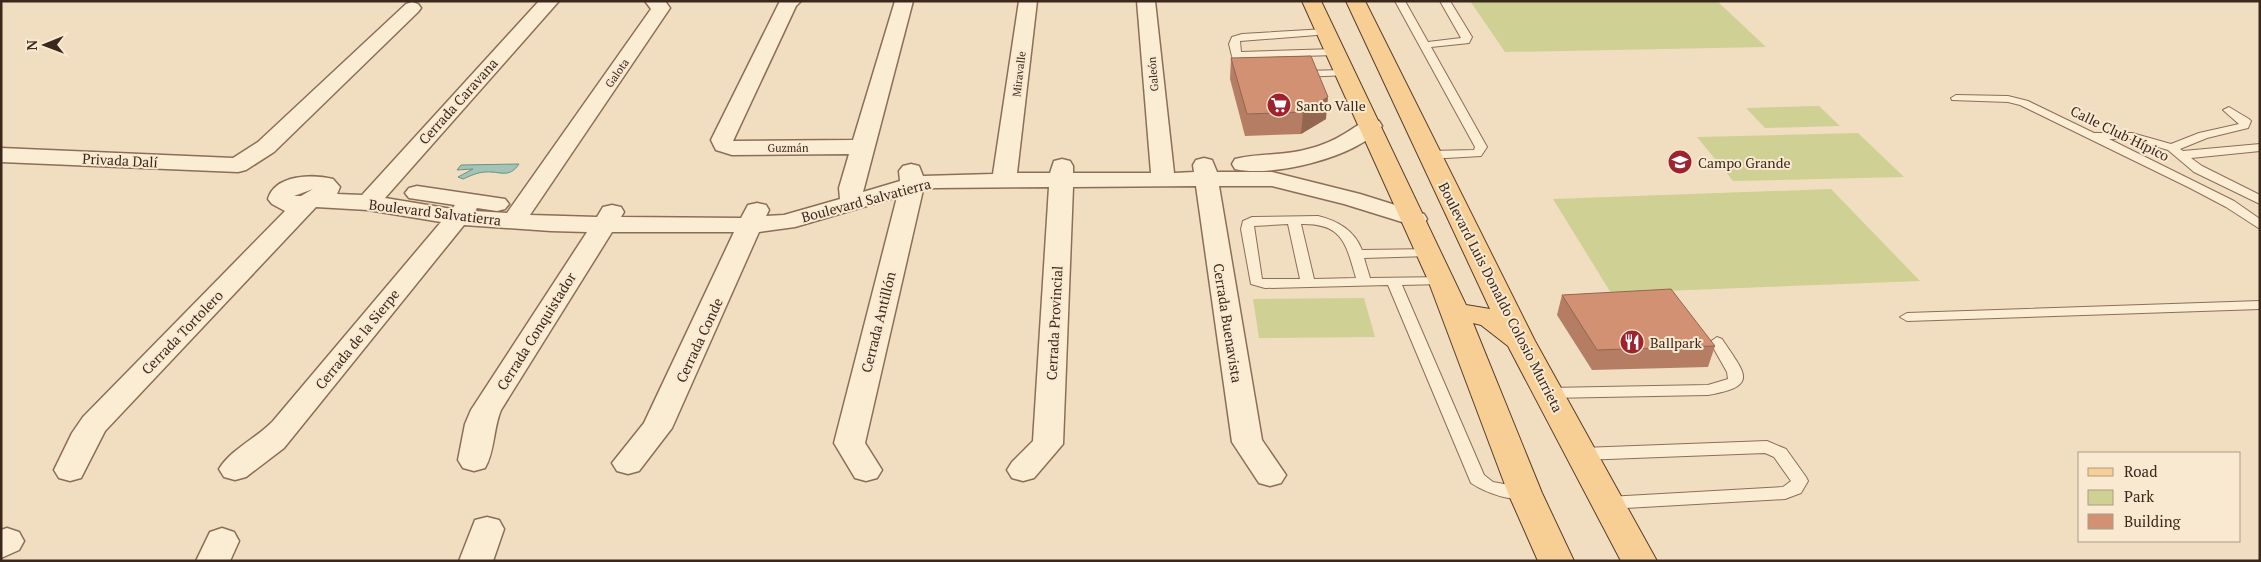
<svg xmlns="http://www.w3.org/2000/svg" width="2261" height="562" viewBox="0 0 2261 562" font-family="'PT Serif',serif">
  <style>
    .green { fill: #cfd093 }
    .water { fill: #a3c3b6; stroke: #6a9284 }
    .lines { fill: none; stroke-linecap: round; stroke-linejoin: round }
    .service-casing { stroke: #8c6e56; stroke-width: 2 }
    .minor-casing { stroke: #8c6e56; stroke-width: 3 }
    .primary-casing { stroke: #593c2b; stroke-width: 2 }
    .service { fill: #fbecd4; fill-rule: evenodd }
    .minor { fill: #fbecd4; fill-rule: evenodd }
    .primary { fill: #f7cf95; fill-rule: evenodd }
    .wall { fill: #b57d63 }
    .shaded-wall { fill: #936650 }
    .building { fill: #d29173; stroke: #936650 }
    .labels { text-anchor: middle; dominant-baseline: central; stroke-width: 4; stroke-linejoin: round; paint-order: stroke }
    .far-street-label { font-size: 11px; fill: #3a281c; stroke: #f8e9d0 }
    .street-label { font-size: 14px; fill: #3a281c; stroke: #f8e9d0 }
    .poi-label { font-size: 14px; fill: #3a281c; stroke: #f8e9d0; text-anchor: start }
  </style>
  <rect width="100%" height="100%" fill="#f1dec0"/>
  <!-- green -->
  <g class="green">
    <polygon points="1470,1 1717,1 1766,47 1505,52"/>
    <polygon points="1819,106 1840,126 1765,128 1746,108"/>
    <polygon points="1858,133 1904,177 1733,181 1697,137"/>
    <polygon points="1831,189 1920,281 1611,293 1553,199"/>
    <polygon points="1364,298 1375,337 1259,338 1253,299"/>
  </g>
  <!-- water -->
  <path class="water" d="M519,164C509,179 500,171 486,172C478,172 470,176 463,179L458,177L473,169L457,170L461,165Z"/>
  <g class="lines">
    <defs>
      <g id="service">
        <polygon points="1395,1 1405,1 1428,42 1461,38 1440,1 1450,1 1472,37 1469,43 1431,47 1487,147 1481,156 1429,159 1423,155 1429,151 1474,150 1475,147"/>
        <path d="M1325,29L1329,30V34L1240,41L1241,52L1335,49L1340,52L1335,55L1243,58L1252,73L1247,76C1234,72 1232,55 1229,44L1232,37L1242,34Z"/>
        <polygon points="1345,70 1350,73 1349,75 1301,77 1296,74 1301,71"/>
        <polygon points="1956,95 2008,96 2028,101 2094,133 2132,133 2171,144 2199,133 2239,124 2223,110 2229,107 2249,119 2251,121 2248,128 2207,138 2180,149 2183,151 2260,144 2260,151 2191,158 2202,166 2260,195 2260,204 2194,172 2168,150 2131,139 2109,139 2234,201 2260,219 2260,229 2226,207 2190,188 2020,105 2008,102 1952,100 1951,98"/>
        <path d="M1318,216C1338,221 1354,230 1362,250L1434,249L1436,252L1434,255L1429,256L1364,258L1370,278L1447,277L1449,280L1442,284L1402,285L1484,475L1493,482L1531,489L1533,493L1531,497C1513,503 1486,493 1471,483L1388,285L1265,288L1251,284L1241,229L1243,221L1252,217ZM1288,224L1300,279H1262L1254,226ZM1301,224C1343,223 1346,244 1356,278L1314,279Z"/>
        <polygon points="2260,301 2260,309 1907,321 1900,317 1907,313"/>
        <path d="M1717,337L1722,339C1745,374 1760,386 1708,395L1548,398L1543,397L1540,393L1543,389L1548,388L1708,385L1728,379L1727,372L1710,342Z"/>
        <polygon points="1767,441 1786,449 1806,477 1808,481 1801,493 1785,499 1608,509 1602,507 1599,503 1602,499 1608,497 1783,487 1791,481 1774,457 1765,453 1582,460 1576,458 1574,454 1576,450 1582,448"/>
      </g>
      <g id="minor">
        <path d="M539,1H559L385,198L452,209L455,205L409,198L405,193L409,188L417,186L505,199L509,204L505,209L497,211L477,208L475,211L507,213L651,9L645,1H665L670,8L530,215L597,217L603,207L612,205L621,207L624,212L621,217L741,218L748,205L757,203L766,205L769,210L766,216L784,215L840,199L839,188L849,154L732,155L716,150L711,140L780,1H801L796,6L733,141L853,140L895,1H913L863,192L900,181L899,171L903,166L911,164L919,166L923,176L993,174L1019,1H1037L1017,173H1050L1054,161L1062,159L1070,161L1073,166V173H1151L1137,1H1155L1174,173L1194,172L1193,165L1196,160L1204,158L1212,160L1217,172H1272L1360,194L1424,214L1427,219L1424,224L1415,226L1344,204L1272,186H1219L1262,440L1286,475L1281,483L1270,486L1259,483L1232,442L1196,186L1073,187L1063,444L1034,478L1023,481L1012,478L1007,470L1012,462L1033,441L1049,187L934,188L923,190L865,443L882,470L877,478L866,481L855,478L834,443L897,197L795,227L759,232L672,428L639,471L628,474L617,471L612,463L644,423L734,232H612L501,410C493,429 495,451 485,468L474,471L463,468L458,460L465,424L471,410L587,232L551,231L464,225L284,448L246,477L235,480L224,477L219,469C231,449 257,438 273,421L441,222L368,210L316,207L105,431L81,478L70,481L59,478L54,470L72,433L83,417L285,211L272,204L268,199C275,174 314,174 333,179L340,187L337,194L362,195ZM313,189L301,196H294Z"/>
        <polygon points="412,2 418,4 421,8 418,12 274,152 246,170 238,172 1,162 1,148 233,158 258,142 406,4"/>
        <path d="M1371,119L1379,121L1382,126C1360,157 1270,178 1235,169L1232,164L1235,159C1259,153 1284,156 1308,149C1320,146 1333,141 1344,134C1353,129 1361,122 1371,119Z"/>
        <polygon points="487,517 499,520 504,529 493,561 459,561 475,520"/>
        <polygon points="7,528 19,532 24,541 19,550 1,558 1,530"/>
        <polygon points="222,528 234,532 239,541 230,561 196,561 210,532"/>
      </g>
      <polygon id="primary" points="1302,1 1321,1 1466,305 1490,309 1346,1 1365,1 1535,341 1657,561 1621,561 1508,346 1481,325 1473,323 1542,493 1574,561 1538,561 1508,493 1428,280"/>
    </defs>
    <!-- service casing -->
    <use href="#service" class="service-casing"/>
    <!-- minor casing -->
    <use href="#minor" class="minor-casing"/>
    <!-- primary casing -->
    <use href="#primary" class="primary-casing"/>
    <!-- service -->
    <use href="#service" class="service"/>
    <!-- minor -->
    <use href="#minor" class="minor"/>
    <!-- primary -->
    <use href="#primary" class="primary"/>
  </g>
  <!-- wall -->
  <g class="wall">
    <polygon points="1231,58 1326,119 1301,134 1245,136 1230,79"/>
    <polygon points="1562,295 1715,346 1708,367 1592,370 1557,315"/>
  </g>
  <!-- shaded-wall -->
  <polygon class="shaded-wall" points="1328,97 1326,119 1301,134 1303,112"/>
  <!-- building -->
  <g class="building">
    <polygon points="1311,56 1328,97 1303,112 1247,114 1231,58"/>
    <polygon points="1671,289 1715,346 1597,350 1562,295"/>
  </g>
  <!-- icons -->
  <defs>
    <symbol id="supermarket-disc" viewBox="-11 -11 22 22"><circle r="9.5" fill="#9f222f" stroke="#f8e9d0"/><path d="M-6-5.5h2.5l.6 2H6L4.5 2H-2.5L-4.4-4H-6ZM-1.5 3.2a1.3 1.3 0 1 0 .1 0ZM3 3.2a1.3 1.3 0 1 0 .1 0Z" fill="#fff"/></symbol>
    <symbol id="school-disc" viewBox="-11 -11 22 22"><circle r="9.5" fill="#9f222f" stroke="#f8e9d0"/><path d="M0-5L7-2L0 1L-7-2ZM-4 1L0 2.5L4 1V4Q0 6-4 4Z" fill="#fff"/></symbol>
    <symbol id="restaurant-disc" viewBox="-11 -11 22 22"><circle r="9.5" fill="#9f222f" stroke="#f8e9d0"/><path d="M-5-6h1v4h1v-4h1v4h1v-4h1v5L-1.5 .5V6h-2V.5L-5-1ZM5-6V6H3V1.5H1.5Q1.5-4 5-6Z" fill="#fff"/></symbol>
  </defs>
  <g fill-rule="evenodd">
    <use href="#supermarket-disc" x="1265" y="91" width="28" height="28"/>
    <use href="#school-disc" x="1666" y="148" width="28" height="28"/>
    <use href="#restaurant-disc" x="1618" y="328" width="28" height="28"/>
  </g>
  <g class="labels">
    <!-- far-street labels -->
    <g class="far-street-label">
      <text transform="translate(617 73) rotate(-55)">Galota</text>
      <text transform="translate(1019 74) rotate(-83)">Miravalle</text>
      <text transform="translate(1153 74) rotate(-95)">Galeón</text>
      <text x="788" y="148">Guzmán</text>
    </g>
    <!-- street labels -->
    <g class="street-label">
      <text transform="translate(458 101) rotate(-48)">Cerrada Caravana</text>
      <text transform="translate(2120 133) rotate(26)">Calle Club Hípico</text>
      <text transform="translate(120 160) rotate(3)">Privada Dalí</text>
      <text transform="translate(866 200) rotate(-15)">Boulevard Salvatierra</text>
      <text transform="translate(435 212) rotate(7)">Boulevard Salvatierra</text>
      <text transform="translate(1501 297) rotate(63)">Boulevard Luis Donaldo Colosio Murrieta</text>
      <text transform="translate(878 322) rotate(-76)">Cerrada Antillón</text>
      <text transform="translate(1054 323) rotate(-87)">Cerrada Provincial</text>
      <text transform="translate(1228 323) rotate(81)">Cerrada Buenavista</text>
      <text transform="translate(536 331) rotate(-58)">Cerrada Conquistador</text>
      <text transform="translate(182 332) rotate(-46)">Cerrada Tortolero</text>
      <text transform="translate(357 339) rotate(-51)">Cerrada de la Sierpe</text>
      <text transform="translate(699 340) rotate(-65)">Cerrada Conde</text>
    </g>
    <!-- poi labels -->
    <g class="poi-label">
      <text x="1296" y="105">Santo Valle</text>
      <text x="1698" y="162">Campo Grande</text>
      <text x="1650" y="342">Ballpark</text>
    </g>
  </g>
  <!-- border -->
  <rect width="2261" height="562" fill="none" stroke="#3a281c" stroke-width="5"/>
  <!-- legend -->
  <rect x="2078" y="452" width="162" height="90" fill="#f8e9d0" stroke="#ac9c88"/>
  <rect x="2088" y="468" width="25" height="8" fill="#f7cf95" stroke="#ac9c88"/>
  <text x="2124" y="477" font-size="15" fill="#3a281c">Road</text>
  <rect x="2088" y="490" width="25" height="15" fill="#cfd093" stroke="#ac9c88"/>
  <text x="2124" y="502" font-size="15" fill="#3a281c">Park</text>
  <rect x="2088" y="514" width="25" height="15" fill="#d29173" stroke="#ac9c88"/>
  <text x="2124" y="527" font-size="15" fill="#3a281c">Building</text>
  <!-- north arrow -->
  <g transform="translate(45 45) rotate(269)" stroke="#f8e9d0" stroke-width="4" paint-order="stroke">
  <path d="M0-4L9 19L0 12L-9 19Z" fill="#3a281c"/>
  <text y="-8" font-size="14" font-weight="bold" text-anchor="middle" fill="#3a281c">N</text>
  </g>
</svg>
